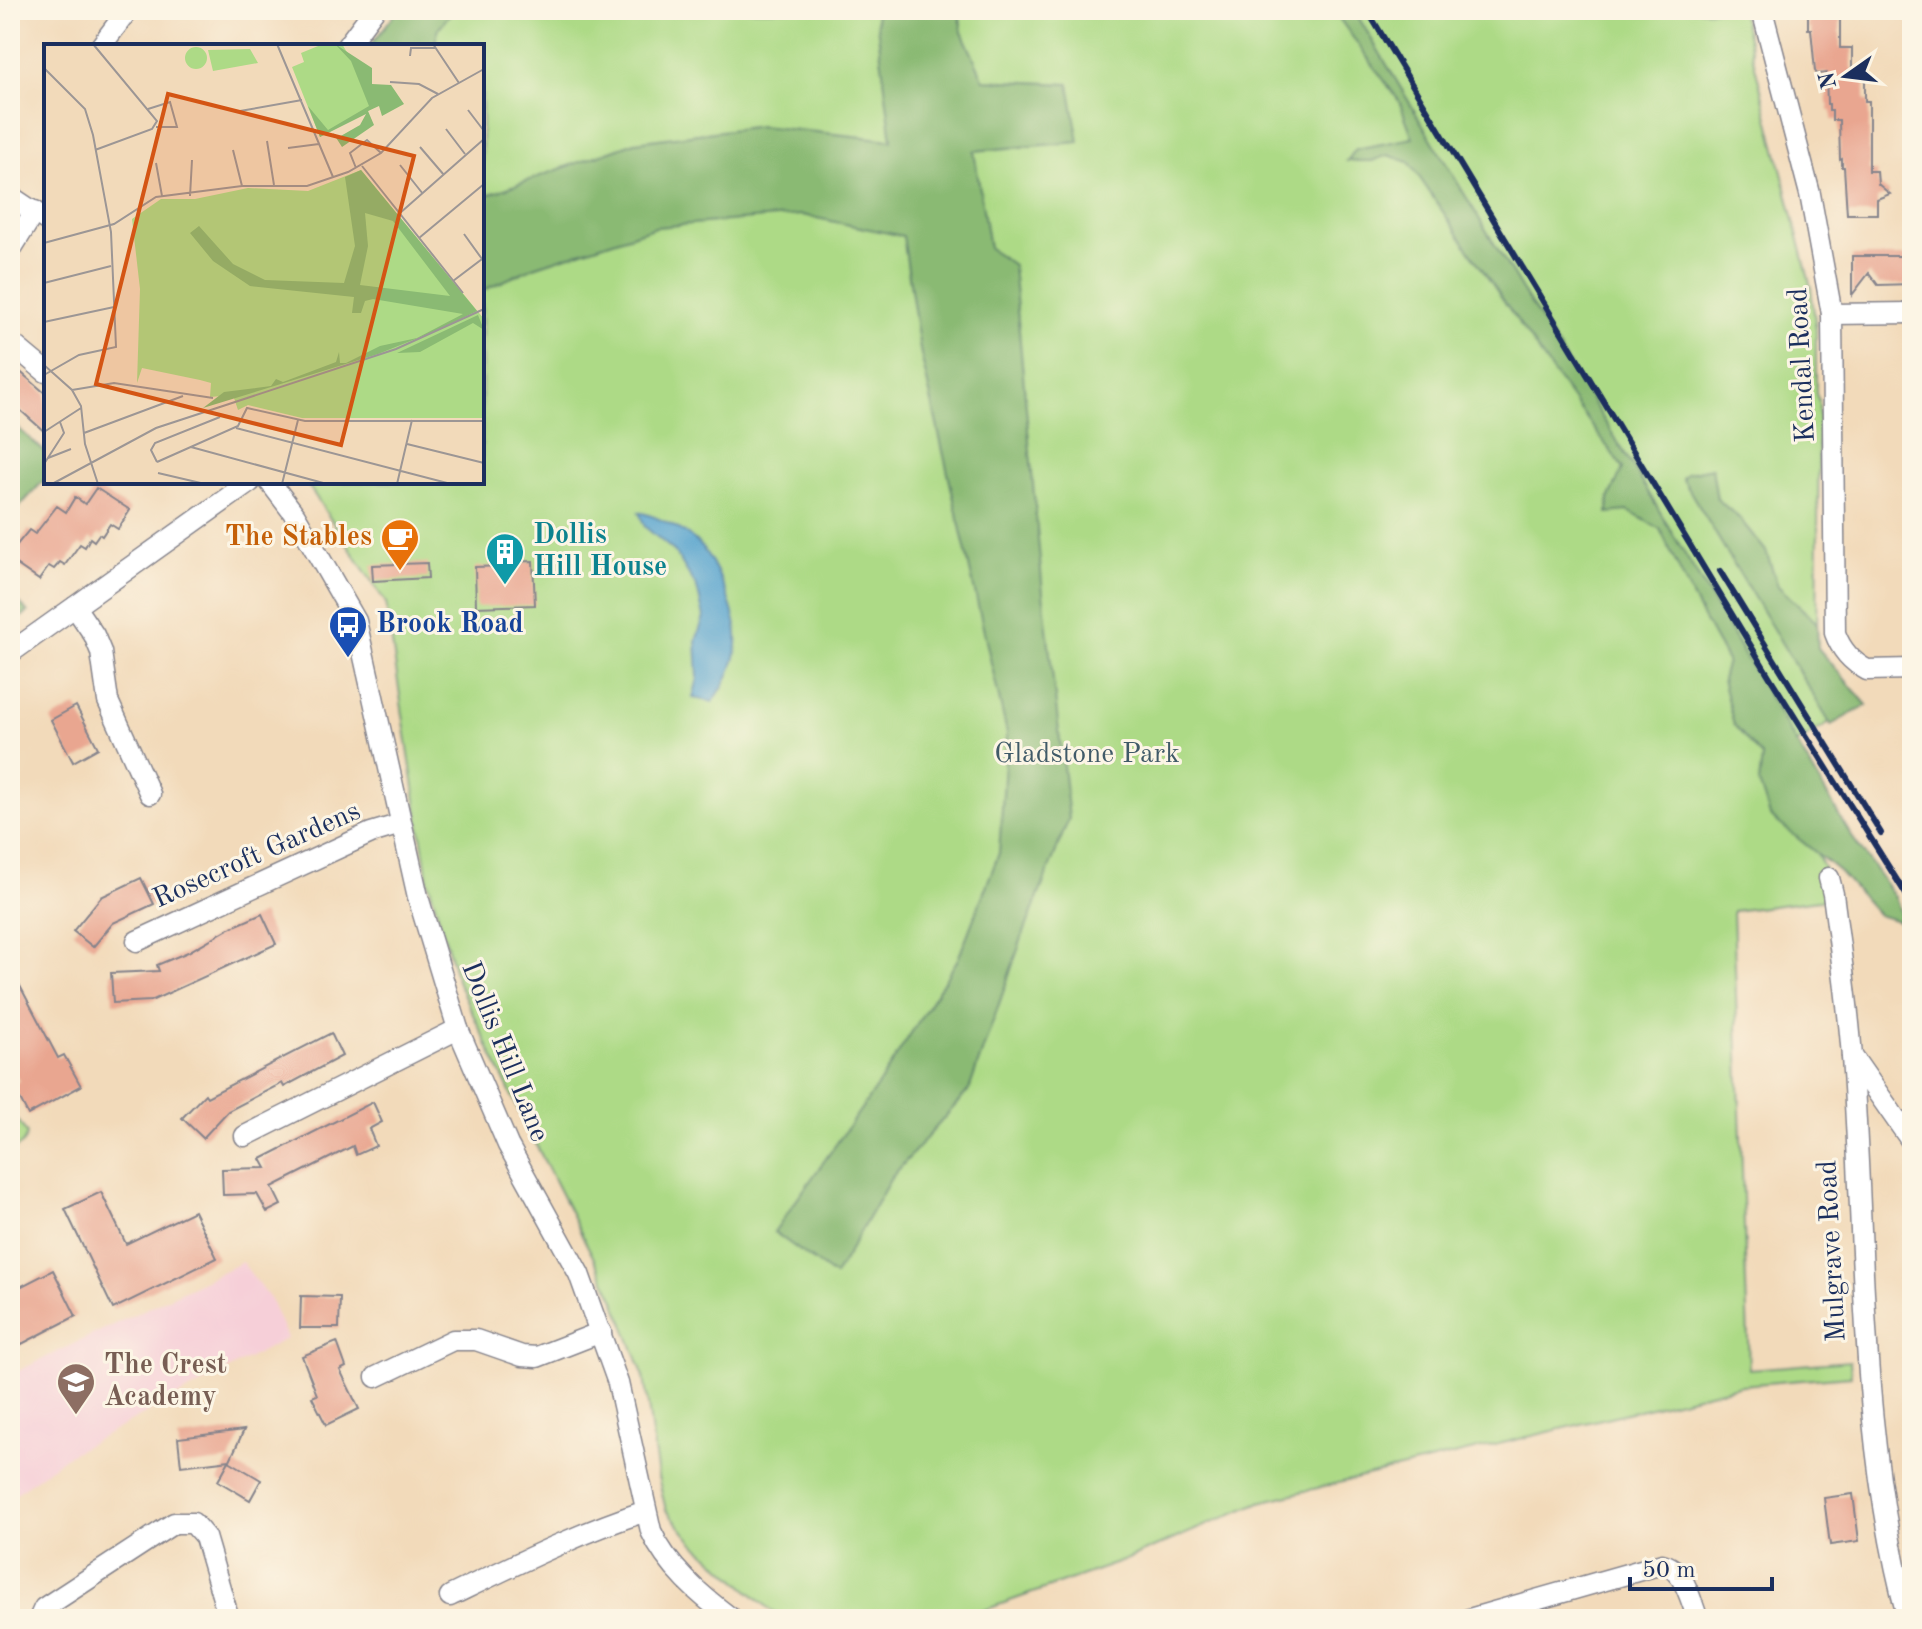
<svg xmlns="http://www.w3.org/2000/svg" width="1922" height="1629" viewBox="0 0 1922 1629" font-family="'Old Standard TT',serif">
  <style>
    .built { fill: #f6cfd8 }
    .green { fill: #adda86; stroke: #648472; stroke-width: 2 }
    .forest { fill: #8aba73; stroke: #527468; stroke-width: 2 }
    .water { fill: #55a3ce; stroke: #386996; stroke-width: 2 }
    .building { fill: #e9a690 }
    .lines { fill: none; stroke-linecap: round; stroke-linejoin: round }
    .minor-casing { stroke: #86848c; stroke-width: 23 }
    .minor { stroke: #fff; stroke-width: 20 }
    .rail { stroke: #1b2f5e; stroke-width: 6 }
    .labels { text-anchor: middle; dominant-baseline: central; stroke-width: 6; stroke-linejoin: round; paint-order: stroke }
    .street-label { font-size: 28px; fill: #1b2f5e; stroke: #fcf5e5 }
    .culture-label { font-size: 28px; font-weight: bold; fill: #0d838f; stroke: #fcf5e5; text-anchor: start }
    .food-label { font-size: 28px; font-weight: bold; fill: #c56008; stroke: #fcf5e5; text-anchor: end }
    .transit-label { font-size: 28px; font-weight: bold; fill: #164399; stroke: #fcf5e5; text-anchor: start }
    .park-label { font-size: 28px; fill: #405a68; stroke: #fcf5e5 }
    .education-label { font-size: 28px; font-weight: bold; fill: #785e54; stroke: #fcf5e5; text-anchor: start }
    .inset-road { fill: none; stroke: #9c9695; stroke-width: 2 }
    .view { fill: #d45514; fill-opacity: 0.15; stroke: #d45514; stroke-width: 4 }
    .inset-edge { fill: none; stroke: #1b2f5e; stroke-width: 4 }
  </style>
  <rect width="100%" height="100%" fill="#fcf5e5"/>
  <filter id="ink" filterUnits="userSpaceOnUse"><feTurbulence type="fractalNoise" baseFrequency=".0125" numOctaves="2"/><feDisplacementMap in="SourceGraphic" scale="16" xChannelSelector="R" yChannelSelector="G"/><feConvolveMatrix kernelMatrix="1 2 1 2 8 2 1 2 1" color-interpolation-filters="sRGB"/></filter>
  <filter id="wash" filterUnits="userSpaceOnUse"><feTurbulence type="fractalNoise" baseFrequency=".006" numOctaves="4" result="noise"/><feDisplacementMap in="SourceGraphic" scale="32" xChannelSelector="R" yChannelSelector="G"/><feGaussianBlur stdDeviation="1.8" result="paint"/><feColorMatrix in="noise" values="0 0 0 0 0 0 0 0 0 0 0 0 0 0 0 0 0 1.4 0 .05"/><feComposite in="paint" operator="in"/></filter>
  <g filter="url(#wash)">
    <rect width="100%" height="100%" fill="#f2daba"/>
    <!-- built -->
    <polygon class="built" points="242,1262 271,1300 287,1338 65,1457 10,1498 10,1375"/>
    <!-- green -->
    <g class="green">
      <polygon points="398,10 1741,10 1811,288 1816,330 1816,394 1819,401 1817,648 1861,704 1779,754 1774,765 1830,880 1827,899 1733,911 1749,1369 1850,1361 1851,1376 1742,1385 1260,1502 1123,1561 959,1619 781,1619 692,1541 666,1510 658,1477 644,1377 614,1298 521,1115 458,983 428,880 386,603 306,482 482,482 482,46 370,46"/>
      <path d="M10,1120H18L27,1134C24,1143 21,1147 11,1149Z"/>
    </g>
    <!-- forest -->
    <g class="forest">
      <polygon points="398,10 453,10 439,28 434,46 370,46"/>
      <polygon points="875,10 959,10 962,32 984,80 1069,84 1079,142 974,151 989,248 1013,265 1043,593 1069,818 1022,938 969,1090 891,1178 835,1276 774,1232 880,1082 958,959 999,853 1007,733 920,350 903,236 802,215 656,227 534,267 482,291 482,197 635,142 760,126 892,140"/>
      <polygon points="1333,10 1354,10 1522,290 1634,468 1850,834 1895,897 1904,923 1878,915 1840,872 1770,816 1759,783 1762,757 1734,725 1722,680 1727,661 1698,609 1660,529 1628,511 1608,513 1609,499 1623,468 1551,370 1409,162 1388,155 1372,161 1347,161 1356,149 1413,138 1399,101"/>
      <polygon points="10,421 46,453 46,478 10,517"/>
      <polygon points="1712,468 1717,499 1739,518 1766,551 1778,586 1817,623 1818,648 1867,705 1831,725 1682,478 1687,473"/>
      <polygon points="10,592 28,612 10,625"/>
    </g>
    <!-- water -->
    <path class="water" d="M639,512C656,516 687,531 699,544C717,564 740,618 737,646C735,667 725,684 713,702L693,698L698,678L696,641L704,617L697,588L675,552L645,527Z"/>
    <g id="blocks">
      <!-- building -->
      <g class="building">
        <polygon points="1808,10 1840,10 1840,48 1852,48 1852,74 1865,74 1865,101 1869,101 1869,171 1877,171 1878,184 1890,194 1877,199 1877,214 1847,214 1844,167 1842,167 1842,159 1840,160 1839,120 1832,120 1832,111 1829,111 1829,104 1827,104 1826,73 1817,74 1815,71 1811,29 1808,29"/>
        <polygon points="1852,256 1912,256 1912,284 1878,285 1869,273 1852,295"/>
        <polygon points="10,363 46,394 46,433 10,401"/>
        <polygon points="96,488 130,510 118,529 110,524 102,536 99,534 94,541 90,538 85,547 80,544 65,565 60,562 54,569 49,566 39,580 10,560 10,553 29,530 35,534 57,506 66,512 75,497 85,504"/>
        <polygon points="533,561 535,605 476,607 475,567 504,566 503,562"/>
        <polygon points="427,563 428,578 373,581 372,565"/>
        <polygon points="76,706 98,748 73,762 51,720"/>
        <polygon points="141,878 154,904 113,923 93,947 73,931 101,897"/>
        <polygon points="262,914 276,944 151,1001 113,1003 111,973 159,971 157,965 188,952 230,928"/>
        <polygon points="10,967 58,1058 64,1055 81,1086 28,1115 12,1084 19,1081 10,1064"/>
        <polygon points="331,1033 342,1056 284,1087 282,1083 228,1111 203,1138 182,1118 205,1094 207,1097"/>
        <polygon points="373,1102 382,1122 369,1129 376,1146 356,1155 353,1146 272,1187 281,1205 267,1212 257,1194 223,1195 222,1169 266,1168 261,1159"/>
        <polygon points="101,1192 126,1244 194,1211 217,1258 113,1309 65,1209"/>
        <polygon points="53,1270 76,1316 10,1350 10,1292"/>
        <polygon points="301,1296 340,1297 339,1328 300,1328"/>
        <polygon points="337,1342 346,1367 340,1370 359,1409 326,1425 312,1397 317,1395 302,1356"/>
        <polygon points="244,1430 230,1460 181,1466 178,1438"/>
        <polygon points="229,1461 261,1480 250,1500 218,1481"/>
        <polygon points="1853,1494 1859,1541 1830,1545 1824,1498"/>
      </g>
    </g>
  </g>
  <g filter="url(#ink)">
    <use href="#blocks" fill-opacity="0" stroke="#86848c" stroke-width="2"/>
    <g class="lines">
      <defs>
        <g id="minor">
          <path d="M1762,10L1810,194L1832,314L1835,633C1841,650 1852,662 1867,670L1912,669"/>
          <polyline points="101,46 128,10"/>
          <polyline points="347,46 374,10"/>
          <polyline points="10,196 46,220"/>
          <polyline points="10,251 35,211"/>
          <polyline points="1832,314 1912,313"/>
          <polyline points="10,342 46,372"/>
          <path d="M270,482L295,515L356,621L418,897L458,1029L508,1145L579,1274L618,1383L651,1531C667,1567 701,1596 732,1619"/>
          <polyline points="75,607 94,635 101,652 108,701 150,794"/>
          <polyline points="10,653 250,482"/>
          <path d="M1829,878L1833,894C1840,948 1848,1002 1852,1057C1866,1245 1858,1436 1908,1619"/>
          <polyline points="137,941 371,833 401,824"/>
          <polyline points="1852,1056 1912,1142"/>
          <polyline points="245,1136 458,1029"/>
          <polyline points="376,1377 453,1340 476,1340 522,1356 537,1357 601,1332"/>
          <path d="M450,1596C514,1565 578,1533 646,1511"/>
          <polyline points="39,1619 44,1608 174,1523 193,1523 205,1537 229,1619"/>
          <path d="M1469,1619L1662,1564C1685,1569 1690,1600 1698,1619"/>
        </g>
      </defs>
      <!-- minor casing -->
      <use href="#minor" class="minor-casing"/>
      <!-- minor -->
      <use href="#minor" class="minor"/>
      <!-- rail -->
      <g class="rail">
        <polyline points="1367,10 1771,679 1912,904"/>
        <polyline points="1720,571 1881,833"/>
      </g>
    </g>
  </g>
  <!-- icons -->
  <defs>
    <symbol id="cafe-pin" viewBox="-11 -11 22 30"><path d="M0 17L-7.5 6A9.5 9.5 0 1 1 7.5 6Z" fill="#e8710a" stroke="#fcf5e5"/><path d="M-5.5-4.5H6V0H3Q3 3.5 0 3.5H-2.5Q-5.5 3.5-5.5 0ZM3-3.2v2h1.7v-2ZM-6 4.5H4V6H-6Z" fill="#fff"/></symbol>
    <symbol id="building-pin" viewBox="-11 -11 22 30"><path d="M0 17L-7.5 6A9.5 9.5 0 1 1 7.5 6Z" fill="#0f9aa8" stroke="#fcf5e5"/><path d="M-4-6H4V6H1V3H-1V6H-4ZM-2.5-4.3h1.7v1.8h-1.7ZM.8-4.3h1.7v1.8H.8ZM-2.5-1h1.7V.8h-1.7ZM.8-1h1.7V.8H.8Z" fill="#fff"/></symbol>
    <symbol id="bus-pin" viewBox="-11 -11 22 30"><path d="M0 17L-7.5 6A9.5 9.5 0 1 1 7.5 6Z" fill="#1a4fb4" stroke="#fcf5e5"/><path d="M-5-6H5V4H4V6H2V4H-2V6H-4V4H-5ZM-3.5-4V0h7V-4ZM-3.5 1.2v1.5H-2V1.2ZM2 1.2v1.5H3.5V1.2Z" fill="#fff"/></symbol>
    <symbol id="school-pin" viewBox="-11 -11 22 30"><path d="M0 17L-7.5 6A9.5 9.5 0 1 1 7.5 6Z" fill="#8d6e63" stroke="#fcf5e5"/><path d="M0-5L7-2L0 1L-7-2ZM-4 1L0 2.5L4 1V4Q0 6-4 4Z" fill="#fff"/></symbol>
  </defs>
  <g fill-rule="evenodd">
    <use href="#cafe-pin" x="378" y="516" width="44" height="60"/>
    <use href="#building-pin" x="483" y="530" width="44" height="60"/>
    <use href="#bus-pin" x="326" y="603" width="44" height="60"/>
    <use href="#school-pin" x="54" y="1360" width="44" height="60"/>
  </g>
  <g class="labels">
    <!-- street labels -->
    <g class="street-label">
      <text transform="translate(1803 365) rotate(-93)">Kendal Road</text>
      <text transform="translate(257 856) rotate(-24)">Rosecroft Gardens</text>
      <text transform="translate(504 1052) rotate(68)">Dollis Hill Lane</text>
      <text transform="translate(1833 1251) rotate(-93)">Mulgrave Road</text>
    </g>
    <!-- culture labels -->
    <g class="culture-label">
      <text x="533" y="536">Dollis<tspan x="533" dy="32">Hill House</tspan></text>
    </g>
    <!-- food labels -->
    <g class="food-label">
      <text x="372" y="538">The Stables</text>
    </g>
    <!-- transit labels -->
    <g class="transit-label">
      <text x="376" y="625">Brook Road</text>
    </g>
    <!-- park labels -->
    <g class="park-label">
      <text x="1087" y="755">Gladstone Park</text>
    </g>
    <!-- education labels -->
    <g class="education-label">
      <text x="104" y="1366">The Crest<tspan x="104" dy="32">Academy</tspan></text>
    </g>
  </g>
  <!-- overview -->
  <g transform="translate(44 44)">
    <rect width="440" height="440" fill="#f2daba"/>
    <path d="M279,0H298L335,61L276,93L248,23L260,18L257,9ZM141 14a11 11 0 1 1 22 0a11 11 0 1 1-22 0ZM206,5L214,19L169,27L164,6ZM317,126L440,275V374H258L204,361L194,366L189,351L166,353L167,339L156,336L98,324L93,339L96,245L88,175L117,155H151L204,144L264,147Z" fill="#adda86"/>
    <path d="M291,0L328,24V40L347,41L360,60L338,72L335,62L324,67L330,81L298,103L289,89L295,93L316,81L322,70L276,93L264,62L284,86L325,62L307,17ZM317,126L433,267L394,286L334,310L159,364L180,348L227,342L232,335L239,338L292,318L295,308L296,319H302L336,302L373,294L419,270L329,255L321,257L317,269H308L310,253L206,242L169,217L146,189L155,182L189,220L221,236L300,239L311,202L301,133ZM321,169L349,177L406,252L316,241L324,202ZM434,271L440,286L429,279L376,308L353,309Z" fill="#8aba73" fill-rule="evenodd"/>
    <path class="inset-road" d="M49,0L113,77L108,85L51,106M233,0L289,133M389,0L415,39M366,12L367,4H391M0,24L41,65L49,91L67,188L72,303L35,311L0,331M346,38L375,40L394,50M104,65L126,58L133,83H112M424,66L440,87M196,67L258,56M402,85L421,110M0,86V112M223,97L230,141M376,103L400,131M244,104L275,100M189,106L198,142M112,119L118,152M356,121L379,150M318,122L419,249M312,124L306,109L323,96L337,109M146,152L148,116M356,169L440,95M375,194L440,140M0,199L70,180L112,153L198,142H263L304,128L337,109L388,54L440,25M409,237L438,215L420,190M0,239L67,222M0,278L70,263M0,321L28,346L37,362L41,400L54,440M28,346L70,339L169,354M192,384L407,440M0,388L37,364M40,389L139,352M363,400L440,419M147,403L283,440M4,414L27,405M113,418L194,382L203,364L261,377H440M113,418L107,406L111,399L176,373M0,420L20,389L16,378M114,429L161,440M8,440L112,384L352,305L440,265M238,440L254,376M353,440L368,376"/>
    <path class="view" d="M124,50L370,112L297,401L52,340Z"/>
    <rect width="440" height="440" class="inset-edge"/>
  </g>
  <!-- margin -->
  <rect width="1922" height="1629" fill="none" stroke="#fcf5e5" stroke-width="40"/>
  <!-- north arrow -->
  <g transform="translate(1846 76) rotate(256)" stroke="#fcf5e5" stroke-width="6" paint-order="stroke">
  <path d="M0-6L14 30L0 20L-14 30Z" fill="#1b2f5e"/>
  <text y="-12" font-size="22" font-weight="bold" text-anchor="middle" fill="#1b2f5e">N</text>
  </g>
  <!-- scale -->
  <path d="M1630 1577v12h142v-12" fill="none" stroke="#1b2f5e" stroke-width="4"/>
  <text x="1642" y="1577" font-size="24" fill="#1b2f5e" stroke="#fcf5e5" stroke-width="6" paint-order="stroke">50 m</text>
</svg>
